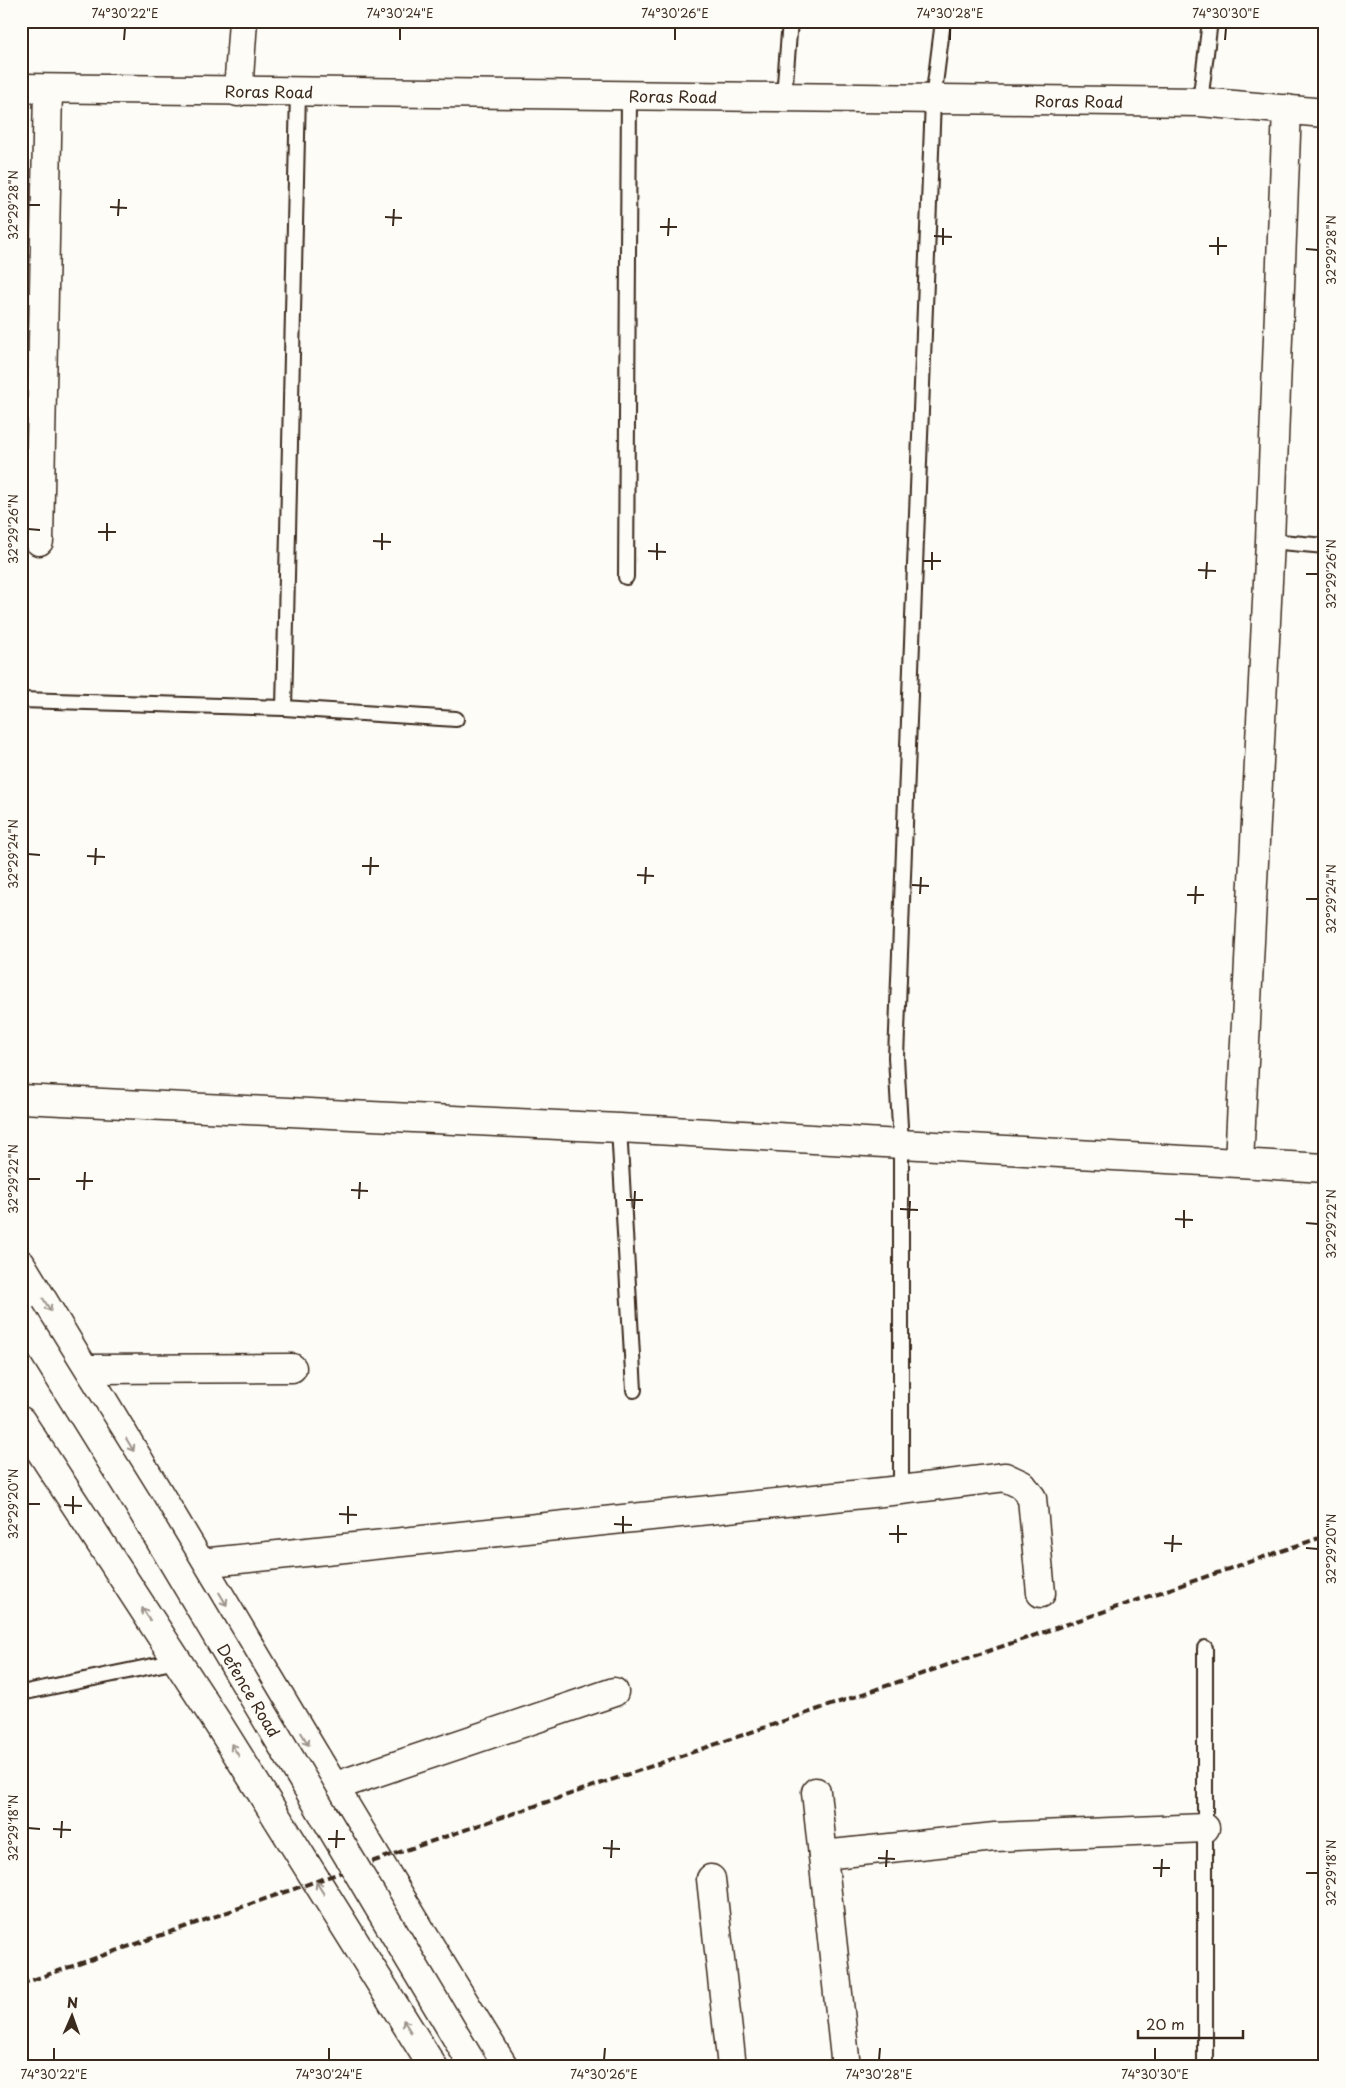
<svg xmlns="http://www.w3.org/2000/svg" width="1346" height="2088" viewBox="0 0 1346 2088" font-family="'Playpen Sans',sans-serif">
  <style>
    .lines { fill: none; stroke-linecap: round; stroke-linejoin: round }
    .service-casing { stroke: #3b2a1e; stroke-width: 18 }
    .minor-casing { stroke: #3b2a1e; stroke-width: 31 }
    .tertiary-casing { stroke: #3b2a1e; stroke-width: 31 }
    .secondary-casing { stroke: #3b2a1e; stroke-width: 31 }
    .service { stroke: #fdfcf7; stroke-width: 14 }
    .minor { stroke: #fdfcf7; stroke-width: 28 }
    .tertiary { stroke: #fdfcf7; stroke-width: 28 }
    .secondary { stroke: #fdfcf7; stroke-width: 28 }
    .rail { stroke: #3b2a1e; stroke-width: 4; stroke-dasharray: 8 4; stroke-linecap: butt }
    .primary-bridge-casing { stroke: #3b2a1e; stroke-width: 31; stroke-linecap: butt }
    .primary-bridge { stroke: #fdfcf7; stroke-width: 28 }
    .oneway { stroke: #9c938a }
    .ticks { fill: none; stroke: #3b2a1e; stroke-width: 2 }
    .labels { text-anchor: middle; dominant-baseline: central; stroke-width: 4; stroke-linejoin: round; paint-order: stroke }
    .street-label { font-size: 16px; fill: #3b2a1e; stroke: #fdfcf7 }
    .neatline { fill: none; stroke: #3b2a1e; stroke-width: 2 }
    .ticks-label { font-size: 12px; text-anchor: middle; fill: #3b2a1e }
  </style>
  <rect width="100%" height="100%" fill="#fdfcf7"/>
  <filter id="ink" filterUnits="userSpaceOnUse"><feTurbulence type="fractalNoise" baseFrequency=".02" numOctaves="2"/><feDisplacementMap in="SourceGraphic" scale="10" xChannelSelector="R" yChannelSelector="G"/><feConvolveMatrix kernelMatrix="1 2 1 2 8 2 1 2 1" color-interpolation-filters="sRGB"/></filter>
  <g filter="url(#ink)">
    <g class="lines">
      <defs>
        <g id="service">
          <polyline points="784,96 790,21"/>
          <polyline points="1200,102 1210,21"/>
          <polyline points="1270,541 1325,546"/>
          <polyline points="626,577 629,95"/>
          <polyline points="21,700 284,708 456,719"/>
          <polyline points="284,708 298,92"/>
          <polyline points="619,1128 634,1390"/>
          <polyline points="901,1490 901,1144 896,1057 933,100 943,21"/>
          <polyline points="21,1693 177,1661"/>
          <polyline points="1205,2067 1205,1648"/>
        </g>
        <g id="minor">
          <polyline points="238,92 243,21"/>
          <polyline points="39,541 48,89"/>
          <polyline points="21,1099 619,1128 1325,1168"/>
          <polyline points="1239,1162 1270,541 1287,109"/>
          <polyline points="85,1369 292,1368"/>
          <polyline points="201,1563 901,1490 1005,1477 1022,1485 1032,1498 1041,1593"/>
          <polyline points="333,1787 614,1692"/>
          <polyline points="816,1792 846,2067"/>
          <polyline points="823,1855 995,1837 1205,1828"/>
          <polyline points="711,1879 732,2067"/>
        </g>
        <g id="tertiary">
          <path d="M21,1264C183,1531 340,1801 504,2067"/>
          <polyline points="21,1421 219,1725 433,2067"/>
        </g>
        <g id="secondary">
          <path id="s1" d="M21,88L1200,102L1325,113"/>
        </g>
      </defs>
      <!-- service casing -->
      <use href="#service" class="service-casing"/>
      <!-- minor casing -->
      <use href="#minor" class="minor-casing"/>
      <!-- tertiary casing -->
      <use href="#tertiary" class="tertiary-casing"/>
      <!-- secondary casing -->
      <use href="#secondary" class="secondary-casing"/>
      <!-- service -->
      <use href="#service" class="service"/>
      <!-- minor -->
      <use href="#minor" class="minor"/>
      <!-- tertiary -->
      <use href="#tertiary" class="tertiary"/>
      <!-- secondary -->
      <use href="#secondary" class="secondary"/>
      <!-- rail -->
      <polyline class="rail" points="21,1984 377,1860 1325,1536"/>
      <defs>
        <g id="primary-bridge">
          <path id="s2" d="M21,1315L139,1505L474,2067"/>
        </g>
      </defs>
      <!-- primary-bridge casing -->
      <use href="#primary-bridge" class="primary-bridge-casing"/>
      <!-- primary-bridge -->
      <use href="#primary-bridge" class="primary-bridge"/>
    </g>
    <!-- one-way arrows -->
    <defs><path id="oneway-shaft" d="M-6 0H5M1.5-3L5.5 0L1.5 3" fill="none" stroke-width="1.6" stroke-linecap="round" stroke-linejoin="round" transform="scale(1.25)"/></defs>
    <g class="oneway">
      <use href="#oneway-shaft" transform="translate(47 1305) rotate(59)"/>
      <use href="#oneway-shaft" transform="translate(130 1445) rotate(59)"/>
      <use href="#oneway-shaft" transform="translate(223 1599) rotate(59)"/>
      <use href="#oneway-shaft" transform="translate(146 1614) rotate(-123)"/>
      <use href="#oneway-shaft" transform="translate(305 1739) rotate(59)"/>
      <use href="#oneway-shaft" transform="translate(235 1750) rotate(-122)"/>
      <use href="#oneway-shaft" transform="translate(320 1888) rotate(-122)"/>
      <use href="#oneway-shaft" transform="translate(407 2026) rotate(-122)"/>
    </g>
  </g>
  <!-- ticks -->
  <path class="ticks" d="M124,40L125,28M400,40V28M675,40V28M950,40V28M1225,40L1226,28M28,205H40M110,207L127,208M118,216L119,199M385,217L402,218M393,226L394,209M660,227H677M668,236L669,218M934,236L952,237M943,245V228M1209,246H1227M1306,249L1318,250M1218,255V237M28,529L40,530M98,532H116M107,541V523M373,541L391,542M382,550V533M648,551L666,552M657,560V543M923,561H941M932,570V552M1198,570L1216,571M1306,574H1318M1206,579L1207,562M28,854L40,855M87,856L105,857M95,865L96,848M362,866H379M370,875L371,857M637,875L654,876M645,884L646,867M912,885L929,886M920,894L921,877M1187,895H1204M1306,899H1318M1195,904L1196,886M28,1179H40M76,1181H93M84,1190L85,1172M351,1190L368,1191M359,1199L360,1182M626,1200H643M634,1209L635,1191M900,1209L918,1210M909,1218L910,1201M1175,1219L1193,1220M1306,1223L1318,1224M1184,1228V1210M28,1504H40M64,1505L82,1506M73,1514V1496M339,1514L357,1515M348,1524V1506M614,1524L632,1525M623,1533V1516M889,1534H907M898,1543V1525M1164,1543L1182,1544M1306,1548L1318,1549M1172,1552L1173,1535M28,1828L40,1829M53,1829L71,1830M61,1838L62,1821M328,1839H345M336,1848L337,1830M603,1848L620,1849M611,1858L612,1840M878,1858L895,1859M886,1867L887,1850M1153,1868H1170M1306,1873H1318M1161,1877L1162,1859M54,2060V2048M329,2060V2048M604,2060L605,2048M879,2060L880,2048M1155,2060V2048"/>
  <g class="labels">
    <!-- street labels -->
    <g class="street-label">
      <text stroke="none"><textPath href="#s1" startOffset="248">Roras Road</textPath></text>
      <text stroke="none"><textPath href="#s1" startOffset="652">Roras Road</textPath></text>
      <text stroke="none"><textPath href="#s1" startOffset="1058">Roras Road</textPath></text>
      <text stroke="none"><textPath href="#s2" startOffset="439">Defence Road</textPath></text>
    </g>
  </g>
  <!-- margin -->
  <rect width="1346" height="2088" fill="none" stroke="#fdfcf7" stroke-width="55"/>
  <!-- north arrow -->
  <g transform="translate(72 2016) rotate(2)" stroke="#fdfcf7" stroke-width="4" paint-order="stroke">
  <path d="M0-4L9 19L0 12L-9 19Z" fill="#3b2a1e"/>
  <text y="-8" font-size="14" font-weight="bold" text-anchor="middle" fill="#3b2a1e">N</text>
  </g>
  <!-- scale -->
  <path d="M1138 2030v8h105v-8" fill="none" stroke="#3b2a1e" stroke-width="2.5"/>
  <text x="1146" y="2030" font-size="15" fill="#3b2a1e" stroke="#fdfcf7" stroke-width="4" paint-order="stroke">20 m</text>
  <rect x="28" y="28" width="1290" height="2032" class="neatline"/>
  <g class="ticks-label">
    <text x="125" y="18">74°30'22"E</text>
    <text x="400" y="18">74°30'24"E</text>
    <text x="675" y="18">74°30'26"E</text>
    <text x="950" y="18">74°30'28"E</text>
    <text x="1226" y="18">74°30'30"E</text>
    <text transform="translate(14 205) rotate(-90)" y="4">32°29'28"N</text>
    <text transform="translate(1332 250) rotate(-90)" y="4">32°29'28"N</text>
    <text transform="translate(14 529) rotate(-90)" y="4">32°29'26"N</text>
    <text transform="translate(1332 574) rotate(-90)" y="4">32°29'26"N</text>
    <text transform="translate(14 854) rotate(-90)" y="4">32°29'24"N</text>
    <text transform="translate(1332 899) rotate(-90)" y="4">32°29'24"N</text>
    <text transform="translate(14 1179) rotate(-90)" y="4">32°29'22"N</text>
    <text transform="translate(1332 1224) rotate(-90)" y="4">32°29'22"N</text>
    <text transform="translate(14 1504) rotate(-90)" y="4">32°29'20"N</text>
    <text transform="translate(1332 1549) rotate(-90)" y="4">32°29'20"N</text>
    <text transform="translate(14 1828) rotate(-90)" y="4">32°29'18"N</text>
    <text transform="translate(1332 1873) rotate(-90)" y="4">32°29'18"N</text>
    <text x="54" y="2079">74°30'22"E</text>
    <text x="329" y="2079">74°30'24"E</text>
    <text x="604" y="2079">74°30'26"E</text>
    <text x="879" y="2079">74°30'28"E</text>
    <text x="1155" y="2079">74°30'30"E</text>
  </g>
</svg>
